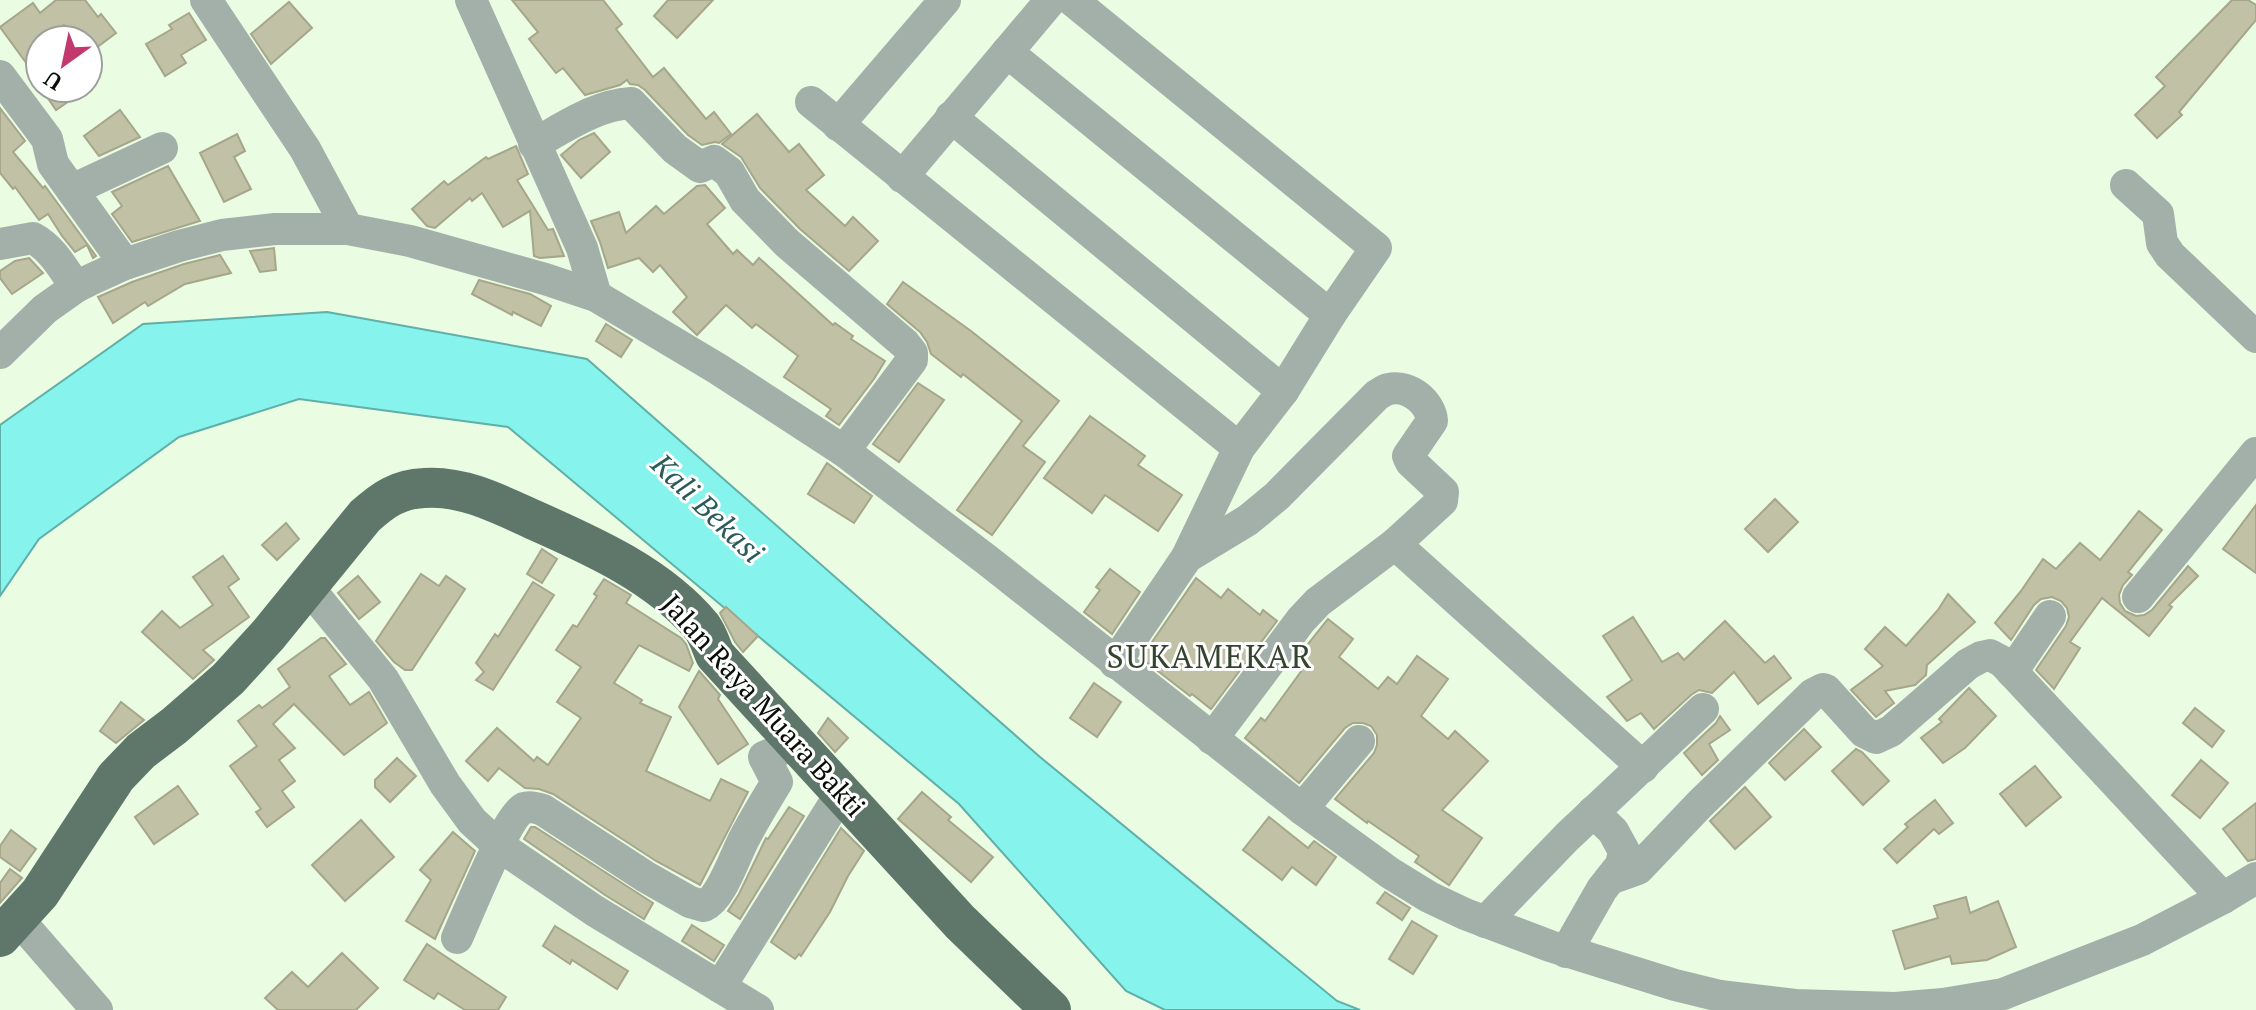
<svg xmlns="http://www.w3.org/2000/svg" width="2256" height="1010" viewBox="0 0 2256 1010" font-family="'PT Serif',serif">
  <style>
    .water { fill: #86f4ed; stroke: #60afa8; stroke-width: 2 }
    .building { fill: #c0c1a5; stroke: #a5a68a; stroke-width: 2 }
    .lines { fill: none; stroke-linecap: round; stroke-linejoin: round }
    .minor { stroke: #a3b0a9; stroke-width: 32 }
    .major { stroke: #5f776b; stroke-width: 40 }
    .labels { text-anchor: middle; dominant-baseline: central; stroke-width: 6; stroke-linejoin: round; paint-order: stroke }
    .street-label { font-size: 28px; fill: #090f07; stroke: #fff }
    .water-label { font-size: 30px; font-style: italic; fill: #2c5c5a; stroke: #fff }
    .quarter-label { font-size: 32px; letter-spacing: 2px; fill: #35442f; stroke: #fff }
  </style>
  <rect width="100%" height="100%" fill="#eafce2"/>
  <!-- water -->
  <polygon class="water" points="327,312 587,359 1040,757 1337,1001 1360,1010 1165,1010 1126,991 959,804 508,427 299,399 179,437 39,539 0,596 0,425 143,324"/>
  <!-- building -->
  <g class="building">
    <polygon points="56,0 85,0 98,17 101,14 116,33 88,54 88,40 76,40 64,25 44,40 40,40 40,82 0,27 33,3 40,13"/>
    <polygon points="512,0 603,0 622,24 616,29 653,77 664,68 706,119 714,112 731,134 719,143 715,142 702,145 688,135 645,90 638,85 630,84 627,80 620,85 585,95 563,68 556,73 529,39 538,32"/>
    <polygon points="668,0 713,0 677,38 654,16"/>
    <polygon points="2232,0 2248,0 2256,5 2256,20 2179,112 2182,115 2157,138 2135,115 2165,86 2156,77"/>
    <polygon points="289,2 312,28 271,64 251,34"/>
    <polygon points="189,13 206,40 181,55 186,63 165,76 146,44 172,29 169,25"/>
    <polygon points="41,88 88,88 56,110"/>
    <polygon points="0,108 25,141 13,152 43,188 45,186 96,256 93,258 87,245 75,252 62,236 48,214 39,220 15,187 13,189 0,173"/>
    <polygon points="120,110 140,137 99,156 84,136"/>
    <polygon points="757,114 789,152 799,144 824,175 806,190 845,226 853,217 878,241 849,271 800,229 760,188 741,157 722,144"/>
    <polygon points="594,133 610,152 581,178 561,155 579,140"/>
    <polygon points="237,134 245,151 234,157 251,189 224,202 200,153"/>
    <polygon points="516,146 528,174 517,180 548,230 553,229 564,256 540,258 534,256 530,211 503,227 482,193 472,201 470,198 435,228 427,226 412,209 444,181 448,185 486,157 488,159"/>
    <polygon points="168,166 200,221 132,242 112,214 122,206 112,192"/>
    <polygon points="705,185 725,208 707,224 733,254 737,250 753,265 759,258 833,325 835,323 853,336 851,339 885,361 874,379 839,425 826,416 831,409 784,377 798,356 756,324 752,328 726,305 697,335 673,312 687,297 660,265 653,272 639,258 608,268 600,242 591,221 619,212 626,233 656,206 664,214 697,186"/>
    <polygon points="274,248 276,270 260,272 250,251"/>
    <polygon points="220,255 231,273 185,284 148,306 145,302 113,323 98,297 132,282 184,264"/>
    <polygon points="29,258 43,273 12,294 0,278 0,271 15,261"/>
    <polygon points="479,280 530,294 551,306 541,326 513,312 512,315 472,294"/>
    <polygon points="903,282 971,331 1059,401 1023,446 1045,462 992,535 957,510 1022,421 963,374 961,377 931,354 927,342 920,332 887,304"/>
    <polygon points="606,324 632,340 621,357 596,341"/>
    <polygon points="918,383 944,400 899,462 873,444"/>
    <polygon points="1090,416 1145,456 1138,465 1182,495 1158,531 1105,495 1092,513 1044,478"/>
    <polygon points="827,463 872,496 854,523 808,494"/>
    <polygon points="1775,499 1798,522 1768,552 1745,529"/>
    <polygon points="2256,505 2256,573 2223,549"/>
    <polygon points="2139,511 2162,530 2128,572 2132,575 2123,585 2119,595 2120,603 2125,611 2136,616 2144,615 2152,610 2188,566 2198,576 2169,605 2172,607 2149,636 2102,598 2070,642 2080,648 2054,689 2036,670 2066,626 2069,617 2067,608 2061,601 2052,597 2041,599 2034,605 2011,640 1995,623 2021,591 2043,559 2056,569 2080,543 2100,560"/>
    <polygon points="286,523 299,539 277,560 262,545"/>
    <polygon points="542,549 557,559 542,583 527,574"/>
    <polygon points="223,556 239,579 228,587 249,617 203,650 214,660 193,679 142,632 162,611 180,628 213,605 193,577"/>
    <polygon points="1110,569 1140,592 1112,634 1084,612 1100,590 1096,587"/>
    <polygon points="421,574 439,586 446,576 465,589 412,670 405,670 394,662 376,641"/>
    <polygon points="358,576 380,602 359,619 338,593"/>
    <polygon points="1196,578 1221,598 1228,589 1260,615 1263,610 1277,621 1211,709 1192,694 1190,696 1141,658"/>
    <polygon points="604,579 631,595 626,603 681,638 686,644 693,663 689,671 639,645 614,683 642,700 640,703 671,717 646,771 710,801 721,779 748,792 700,885 656,861 553,794 539,789 525,788 499,768 488,781 466,761 497,728 534,761 537,757 548,765 581,718 557,702 581,667 556,650 573,625 577,627 597,596 594,594"/>
    <polygon points="533,582 554,595 493,690 476,680 484,672 476,663 495,634 498,637"/>
    <polygon points="1948,594 1975,622 1927,665 1926,675 1915,685 1885,691 1894,703 1876,717 1851,690 1883,666 1865,649 1885,627 1906,646 1938,610"/>
    <polygon points="726,607 758,636 743,652 735,642 720,613"/>
    <polygon points="1633,617 1662,662 1678,653 1684,660 1725,621 1765,663 1774,656 1791,678 1758,704 1734,672 1712,693 1699,690 1691,695 1654,729 1641,713 1627,721 1607,697 1632,680 1603,636"/>
    <polygon points="1328,619 1353,639 1339,657 1378,689 1388,677 1397,684 1417,656 1448,679 1421,716 1448,739 1455,731 1488,761 1442,810 1482,838 1449,885 1415,862 1419,856 1368,821 1367,823 1335,799 1374,753 1377,745 1377,735 1371,726 1363,723 1353,723 1345,728 1299,783 1245,738 1261,718 1265,721 1305,666 1296,659"/>
    <polygon points="321,638 325,638 346,664 329,676 350,705 369,692 387,723 344,755 294,704 273,724 295,748 279,760 295,781 282,791 294,807 267,827 256,812 261,809 230,766 257,746 238,721 259,705 262,708 290,687 278,669"/>
    <polygon points="699,671 720,695 718,699 748,744 718,764 679,707"/>
    <polygon points="1094,683 1121,702 1097,737 1070,718"/>
    <polygon points="1969,688 1996,716 1965,748 1943,763 1921,738 1942,722 1939,719"/>
    <polygon points="121,702 144,720 116,743 100,731"/>
    <polygon points="2195,708 2224,731 2212,747 2183,723"/>
    <polygon points="1720,716 1730,730 1709,744 1718,760 1702,775 1684,753 1716,723"/>
    <polygon points="828,718 848,738 835,752 818,733"/>
    <polygon points="1804,729 1821,747 1785,780 1769,763"/>
    <polygon points="1856,749 1862,752 1889,781 1863,805 1832,771"/>
    <polygon points="397,758 416,776 390,802 375,787 375,780"/>
    <polygon points="2201,760 2228,783 2200,818 2172,795"/>
    <polygon points="2035,766 2061,797 2026,826 2000,794"/>
    <polygon points="178,786 198,814 154,844 135,817"/>
    <polygon points="1745,787 1771,817 1735,849 1710,821"/>
    <polygon points="922,792 951,817 948,820 993,857 971,882 898,819"/>
    <polygon points="1935,800 1953,823 1939,834 1934,829 1897,863 1884,849 1908,827 1905,824"/>
    <polygon points="2256,803 2256,859 2248,861 2223,829"/>
    <polygon points="789,807 804,816 740,919 728,911 739,894 766,838 768,839"/>
    <polygon points="1269,817 1308,848 1314,841 1336,857 1316,885 1292,867 1282,880 1243,850"/>
    <polygon points="361,820 394,857 345,901 312,865"/>
    <polygon points="531,827 535,827 653,903 644,919 605,895 524,839"/>
    <polygon points="841,828 864,851 848,876 830,912 801,956 799,954 795,959 771,942"/>
    <polygon points="11,830 36,849 20,871 0,857 0,846"/>
    <polygon points="453,832 475,851 435,939 406,921 431,880 420,870"/>
    <polygon points="10,869 22,878 0,903 0,883"/>
    <polygon points="1385,892 1410,908 1402,920 1377,903"/>
    <polygon points="1966,897 1970,913 1998,901 2016,947 1987,960 1952,964 1950,956 1905,969 1893,931 1938,918 1934,906"/>
    <polygon points="1412,921 1437,936 1413,974 1389,959"/>
    <polygon points="692,925 724,945 714,961 682,941"/>
    <polygon points="555,926 628,971 617,989 572,960 570,964 543,946"/>
    <polygon points="427,944 506,997 498,1010 465,1010 438,993 434,999 404,980"/>
    <polygon points="342,953 378,988 356,1010 278,1010 265,998 292,972 308,987"/>
  </g>
  <g class="lines">
    <!-- minor -->
    <g class="minor">
      <polyline points="206,0 305,149 348,229"/>
      <polyline points="471,0 582,248 596,296"/>
      <polyline points="1072,0 1376,248 1330,315 1283,391 1239,448 1187,557"/>
      <polyline points="1007,52 1330,315"/>
      <polyline points="0,76 47,139 53,164 125,264"/>
      <polyline points="811,102 1239,448"/>
      <polyline points="951,117 1283,391"/>
      <polyline points="838,125 945,0"/>
      <path d="M534,144C565,127 596,105 631,103L675,149L700,167L714,161L729,172L745,200L787,243L905,344L912,353V360L844,451"/>
      <polyline points="902,177 1051,0"/>
      <polyline points="2126,185 2158,214 2162,243 2170,255 2256,337"/>
      <polyline points="72,190 162,148"/>
      <path d="M0,244L33,238C53,249 63,269 76,287"/>
      <polyline points="0,353 45,309 76,287 92,279 125,264 179,246 222,235 275,229 348,229 410,241 545,279 596,296 718,369 844,451 987,560 1302,809 1390,873 1429,897 1465,914 1550,946 1675,985 1720,996 1795,1005 1895,1008 1943,1004 2003,994 2142,940 2223,898 2256,878"/>
      <polyline points="1395,544 1643,767"/>
      <polyline points="308,587 383,679 445,784 472,821 498,845 595,911 758,1010"/>
      <polyline points="2138,597 2256,453"/>
      <path d="M1115,663L1187,557L1248,520L1277,496L1377,395C1381,393 1384,390 1389,389C1409,384 1431,403 1432,421L1408,456L1411,462L1443,492L1442,501L1395,544L1318,602L1301,620L1212,739"/>
      <polyline points="2012,672 2050,616"/>
      <polyline points="1302,809 1359,741"/>
      <polyline points="1593,812 1613,831 1624,851 1621,865 1610,879"/>
      <polyline points="18,919 97,1010"/>
      <polyline points="1485,922 1567,837 1703,709"/>
      <path d="M457,938C467,916 507,816 524,808C530,806 537,808 543,810L646,877L690,902L704,906C722,898 735,855 745,837C755,818 766,800 777,782L764,757L796,743"/>
      <polyline points="1566,952 1602,889 1610,879 1638,869 1699,805 1813,694 1823,689 1826,690 1864,732 1876,738 1891,731 1968,664 1981,657 1990,655 2003,662 2223,898"/>
      <polyline points="720,987 841,793"/>
    </g>
    <!-- major -->
    <path class="major" d="M0,937L40,893L116,777L141,751L174,726L228,679L269,634L365,516C383,500 398,489 424,488C462,485 499,504 534,520C593,546 660,576 702,627C708,635 711,646 715,655L960,922L1051,1010"/>
  </g>
  <g class="labels">
    <!-- street labels -->
    <g class="street-label">
      <text transform="translate(764 705) rotate(48)">Jalan Raya Muara Bakti</text>
    </g>
    <!-- water labels -->
    <g class="water-label">
      <text transform="translate(708 508) rotate(44)">Kali Bekasi</text>
    </g>
    <!-- quarter labels -->
    <g class="quarter-label">
      <text x="1210" y="656">SUKAMEKAR</text>
    </g>
  </g>
  <!-- north arrow -->
  <g transform="translate(64 64) rotate(213)"><circle r="38" fill="#ffffff" stroke="#9d9f9c" stroke-width="2"/>
  <path d="M0-6L14 30L0 20L-14 30Z" fill="#c3386d"/>
  <text y="-12" font-size="22" font-weight="bold" text-anchor="middle" fill="#090f07">U</text>
  </g>
</svg>
